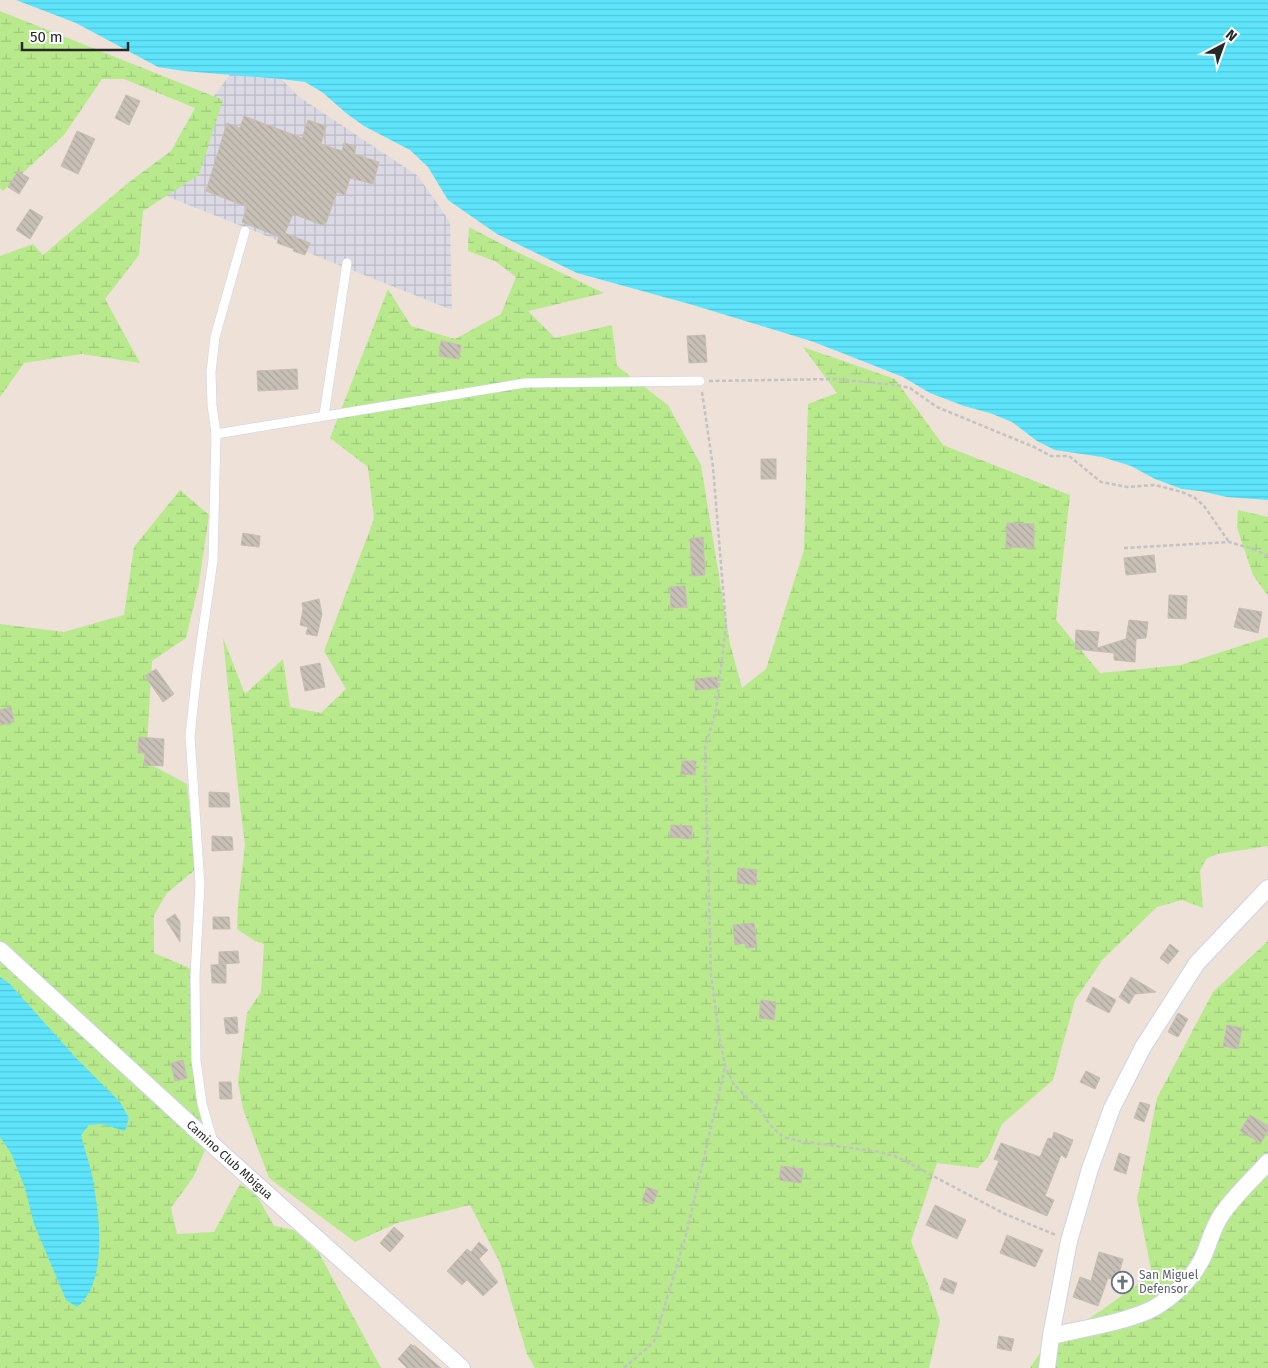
<svg xmlns="http://www.w3.org/2000/svg" width="1268" height="1368" viewBox="0 0 1268 1368" font-family="'Fira Sans',sans-serif">
  <style>
    .industrial { fill: url(#industrial-grid) }
    .wetland { fill: url(#wetland-marsh) }
    .water { fill: url(#water-rules) }
    .building { fill: url(#building-back-hatch); stroke: #c8bdb2 }
    .lines { fill: none; stroke-linecap: round; stroke-linejoin: round }
    .lane-casing { stroke: #cdd4e3; stroke-width: 10 }
    .street-casing { stroke: #cdd4e3; stroke-width: 18 }
    .path { stroke: #c3c3c3; stroke-width: 2.5; stroke-dasharray: 4 2.5; stroke-linecap: butt }
    .lane { stroke: #fff; stroke-width: 9 }
    .street { stroke: #fff; stroke-width: 16 }
    .labels { text-anchor: middle; dominant-baseline: central; stroke-width: 4; stroke-linejoin: round; paint-order: stroke }
    .street-label { font-size: 12px; fill: #282828; stroke: #fff }
    .worship-label { font-size: 12px; fill: #5b616d; stroke: #fff; text-anchor: start }
  </style>
  <defs>
    <pattern id="industrial-grid" width="8" height="8" patternUnits="userSpaceOnUse" patternTransform="scale(1.25)"><rect width="8" height="8" fill="#dbdae4"/><path d="M0 4h8M4 0v8" fill="none" stroke="#bcbbc4"/></pattern>
    <pattern id="wetland-marsh" width="20" height="14" patternUnits="userSpaceOnUse" patternTransform="scale(1.25)"><rect width="20" height="14" fill="#b8ea8d"/><path d="M1 5h8M5 5V1M11 12h8M15 12V8" fill="none" stroke="#9ec97a"/></pattern>
    <pattern id="water-rules" width="6" height="5" patternUnits="userSpaceOnUse" patternTransform="scale(1.25)"><rect width="6" height="5" fill="#5ee5fc"/><path d="M0 2.5h6" fill="none" stroke="#52c4d8"/></pattern>
    <pattern id="building-back-hatch" width="6" height="6" patternUnits="userSpaceOnUse" patternTransform="scale(1.25)"><rect width="6" height="6" fill="#c7c0b7"/><path d="M-1 5l2 2M0 0l6 6M5-1l2 2" fill="none" stroke="#aba59d"/></pattern>
  </defs>
  <rect width="100%" height="100%" fill="#ede1d8"/>
  <!-- industrial -->
  <polygon class="industrial" points="237,65 280,78 298,96 418,176 450,222 452,310 146,188"/>
  <!-- wetland -->
  <g class="wetland">
    <polygon points="0,11 223,100 199,175 143,211 139,255 105,299 140,363 82,354 24,363 0,397 0,256 33,244 43,255 128,183 171,151 195,108 124,79 102,79 64,135 3,191 0,188"/>
    <polygon points="469,227 515,251 604,293 528,311 555,338 612,325 617,366 668,405 701,465 730,644 742,688 766,669 804,550 808,404 837,393 803,347 895,379 943,445 1070,495 1056,620 1100,673 1181,665 1268,637 1268,846 1217,854 1206,859 1200,871 1203,908 1182,900 1157,907 1103,959 1075,1000 1053,1080 1002,1124 988,1157 978,1168 937,1163 911,1241 928,1284 940,1321 929,1368 535,1368 527,1354 500,1263 470,1205 397,1223 355,1242 269,1178 243,1109 238,1082 247,1013 261,992 264,944 255,941 237,929 238,903 245,845 238,788 223,638 245,694 283,659 290,707 321,713 346,689 324,651 374,519 368,467 330,438 388,289 411,326 455,339 501,314 516,277 495,261 468,251"/>
    <polygon points="180,490 209,515 199,583 186,638 152,661 146,762 187,784 196,869 167,893 154,915 154,953 194,970 196,1062 207,1145 194,1176 171,1208 177,1234 214,1232 240,1184 257,1196 274,1226 294,1230 319,1253 381,1368 0,1368 0,624 64,632 124,615 134,547"/>
    <polygon points="1238,510 1268,517 1268,596 1253,575 1237,528"/>
    <polygon points="1268,941 1268,1368 1030,1368 1044,1347 1099,1312 1152,1274 1137,1199 1157,1098 1213,992"/>
  </g>
  <!-- water -->
  <g class="water">
    <polygon points="16,0 1268,0 1268,500 1227,497 1200,491 1182,489 1155,479 1131,466 1118,462 1102,457 1055,450 1037,441 1012,422 990,413 964,406 930,393 903,377 814,342 693,305 577,273 497,234 468,214 448,200 428,167 410,150 364,126 346,113 322,92 305,82 281,79 184,71 158,67 76,23"/>
    <path d="M0,977L9,983L78,1060L120,1102L129,1118L125,1131L102,1124L89,1125L81,1135C85,1152 92,1169 94,1187C100,1220 107,1284 77,1307L66,1300L34,1224L25,1188L11,1153L0,1137Z"/>
  </g>
  <!-- building -->
  <g class="building">
    <polygon points="126,95 140,101 129,125 115,118"/>
    <polygon points="244,116 302,138 308,120 326,126 321,144 342,151 344,143 356,146 354,154 379,162 373,184 350,178 345,195 337,192 325,226 293,214 285,233 310,243 305,255 293,251 294,249 277,243 279,237 242,222 247,207 206,191 227,123 240,128"/>
    <polygon points="77,131 95,139 78,174 61,166"/>
    <polygon points="18,171 29,178 19,194 8,187"/>
    <polygon points="30,209 43,217 30,239 16,230"/>
    <polygon points="705,335 707,362 689,363 687,336"/>
    <polygon points="441,341 461,345 459,359 439,356"/>
    <polygon points="297,369 298,389 258,391 257,371"/>
    <rect x="761" y="459" width="15" height="20"/>
    <polygon points="1007,523 1034,524 1034,548 1006,547"/>
    <polygon points="243,533 260,536 259,547 241,545"/>
    <polygon points="703,537 705,575 692,576 690,539"/>
    <polygon points="1154,555 1156,572 1126,575 1124,558"/>
    <polygon points="685,586 687,607 671,608 670,587"/>
    <polygon points="1169,595 1187,596 1186,619 1168,618"/>
    <polygon points="319,599 322,614 317,636 306,634 308,627 300,625 303,609 302,603"/>
    <polygon points="1239,608 1262,612 1258,633 1234,627"/>
    <polygon points="1129,620 1148,622 1146,638 1136,639 1135,662 1114,660 1114,653 1075,649 1076,630 1099,632 1097,648 1126,639"/>
    <polygon points="320,663 325,687 305,691 300,667"/>
    <polygon points="156,669 174,694 163,702 145,676"/>
    <polygon points="717,677 718,688 695,690 695,679"/>
    <polygon points="11,707 14,722 0,725 0,710"/>
    <polygon points="139,737 164,739 163,766 144,765 145,753 138,753"/>
    <polygon points="682,761 696,761 695,775 681,774"/>
    <polygon points="209,792 229,793 230,807 209,807"/>
    <polygon points="671,825 692,826 692,839 670,837"/>
    <polygon points="212,836 232,837 233,850 212,851"/>
    <polygon points="738,868 757,870 756,885 737,883"/>
    <polygon points="175,914 180,922 180,942 166,920"/>
    <polygon points="213,917 229,917 230,929 213,929"/>
    <polygon points="754,923 757,947 746,948 745,943 735,945 733,925"/>
    <polygon points="1170,944 1179,951 1168,964 1160,958"/>
    <polygon points="238,951 239,963 219,964 219,952"/>
    <polygon points="226,964 226,983 212,983 211,965"/>
    <polygon points="1131,977 1156,992 1135,994 1129,1004 1119,997"/>
    <polygon points="1093,987 1116,1000 1109,1013 1086,1001"/>
    <polygon points="761,1000 776,1002 774,1020 759,1018"/>
    <polygon points="1178,1013 1188,1019 1178,1037 1168,1032"/>
    <polygon points="237,1017 238,1033 226,1034 224,1018"/>
    <polygon points="1227,1025 1242,1028 1238,1049 1223,1046"/>
    <polygon points="183,1060 187,1078 175,1081 171,1063"/>
    <polygon points="1086,1071 1100,1078 1095,1089 1080,1082"/>
    <polygon points="219,1082 231,1082 232,1099 220,1099"/>
    <polygon points="1140,1102 1150,1105 1144,1122 1134,1118"/>
    <polygon points="1250,1115 1268,1126 1268,1130 1261,1143 1240,1131"/>
    <polygon points="1054,1132 1073,1140 1066,1158 1061,1155 1045,1196 1054,1200 1047,1216 986,1190 999,1161 994,1159 1001,1143 1040,1157 1048,1138 1052,1139"/>
    <polygon points="1119,1153 1130,1157 1126,1174 1114,1170"/>
    <polygon points="781,1166 803,1169 801,1183 779,1180"/>
    <polygon points="647,1187 658,1191 653,1204 642,1201"/>
    <polygon points="935,1205 966,1220 957,1239 926,1225"/>
    <polygon points="394,1227 404,1236 390,1252 380,1243"/>
    <polygon points="1007,1235 1043,1250 1035,1267 1000,1253"/>
    <polygon points="479,1242 488,1250 479,1259 498,1282 483,1296 467,1280 462,1285 447,1271 467,1249 471,1252"/>
    <polygon points="1099,1252 1123,1259 1117,1281 1108,1278 1098,1306 1073,1297 1080,1277 1091,1281"/>
    <polygon points="944,1278 957,1283 953,1294 940,1289"/>
    <polygon points="999,1336 1014,1339 1011,1351 997,1348"/>
    <polygon points="411,1344 413,1346 414,1345 441,1368 407,1368 398,1359"/>
  </g>
  <g class="lines">
    <defs>
      <g id="lane">
        <polyline points="324,415 347,263"/>
        <polyline points="216,434 525,383 700,381"/>
        <polyline points="213,1142 202,1104 196,1060 195,975 200,885 190,736 197,672 213,560 216,434 212,405 211,372 215,337 245,231"/>
      </g>
      <g id="street">
        <path id="s1" d="M0,950L215,1147L462,1368"/>
        <path d="M1051,1336C1080,1329 1128,1322 1154,1308C1173,1297 1192,1279 1202,1259C1210,1243 1211,1230 1222,1214C1235,1195 1253,1179 1268,1162"/>
        <polyline points="1047,1368 1051,1336 1069,1241 1090,1169 1112,1108 1143,1047 1197,963 1268,888"/>
      </g>
    </defs>
    <!-- lane casing -->
    <use href="#lane" class="lane-casing"/>
    <!-- street casing -->
    <use href="#street" class="street-casing"/>
    <!-- path -->
    <g class="path">
      <polyline points="709,381 835,379 896,385 910,388 937,407 1034,447 1051,456 1069,456 1101,482 1127,487 1155,485 1182,492 1195,498 1204,506 1229,542"/>
      <polyline points="702,392 713,467 726,625 716,710 705,748 711,975 720,1041 725,1065 734,1085 762,1112 770,1125 783,1137 799,1141 880,1152 897,1157 1005,1214 1056,1235"/>
      <polyline points="1124,548 1229,542 1253,549 1268,556"/>
      <polyline points="624,1368 654,1342 686,1235 725,1067"/>
    </g>
    <!-- lane -->
    <use href="#lane" class="lane"/>
    <!-- street -->
    <use href="#street" class="street"/>
  </g>
  <!-- icons -->
  <defs>
    <symbol id="church-ring" viewBox="-11 -11 22 22"><circle r="9.5" fill="#fff" stroke="#6b7280" stroke-width="1.5"/><path d="M-1.2-6h2.4v3.5h3.3v2.4h-3.3V6h-2.4V-.1h-3.3v-2.4h3.3Z" fill="#6b7280"/></symbol>
  </defs>
  <g fill-rule="evenodd">
    <use href="#church-ring" x="1110" y="1270" width="25" height="25"/>
  </g>
  <g class="labels">
    <!-- street labels -->
    <g class="street-label">
      <text stroke="none"><textPath href="#s1" startOffset="311">Camino Club Mbigua</textPath></text>
    </g>
    <!-- worship labels -->
    <g class="worship-label">
      <text x="1139" y="1275">San Miguel<tspan x="1139" dy="14">Defensor</tspan></text>
    </g>
  </g>
  <!-- north arrow -->
  <g transform="translate(1223 45) rotate(41)" stroke="#ffffff" stroke-width="4" paint-order="stroke">
  <path d="M0-4L9 19L0 12L-9 19Z" fill="#282828"/>
  <text y="-8" font-size="14" font-weight="bold" text-anchor="middle" fill="#282828">N</text>
  </g>
  <!-- scale -->
  <path d="M22 42v8h106v-8" fill="none" stroke="#282828" stroke-width="2.5"/>
  <text x="30" y="42" font-size="15" fill="#282828" stroke="#ffffff" stroke-width="4" paint-order="stroke">50 m</text>
</svg>
